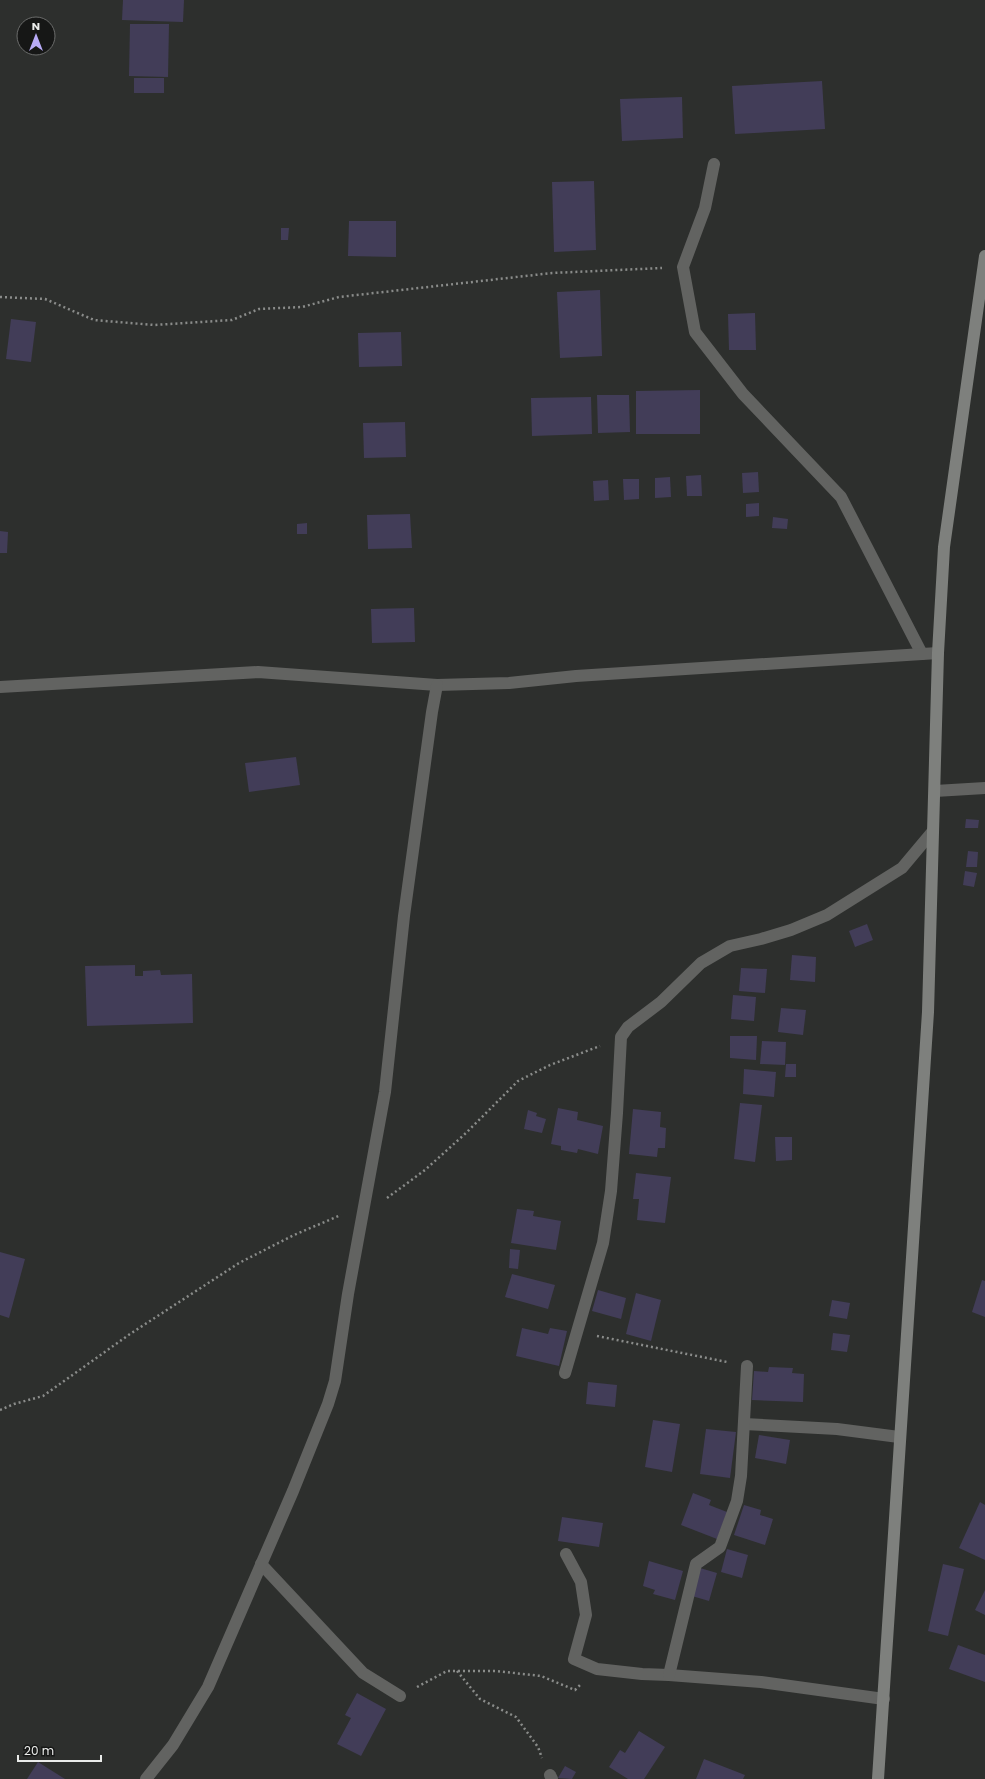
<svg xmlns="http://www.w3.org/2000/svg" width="985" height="1779" viewBox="0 0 985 1779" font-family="Poppins,sans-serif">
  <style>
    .building { fill: #423d58 }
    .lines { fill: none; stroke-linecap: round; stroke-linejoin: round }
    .path { stroke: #8a8c8a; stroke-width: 2.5; stroke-dasharray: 2 3; stroke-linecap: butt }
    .lane { stroke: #626361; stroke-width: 12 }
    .street { stroke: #626361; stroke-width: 12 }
    .secondary { stroke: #7e807d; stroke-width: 12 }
  </style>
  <rect width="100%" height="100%" fill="#2d2f2d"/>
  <!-- building -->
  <g class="building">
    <polygon points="123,0 184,0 183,22 122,20"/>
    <polygon points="130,24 169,24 168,77 129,76"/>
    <rect x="134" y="78" width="30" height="15"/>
    <polygon points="822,81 825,129 735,134 732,86"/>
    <polygon points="682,97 683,138 622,141 620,99"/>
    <polygon points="594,181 596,250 554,252 552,182"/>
    <polygon points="349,221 396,221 396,257 348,256"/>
    <polygon points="281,228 289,228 288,240 281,240"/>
    <polygon points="600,290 602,356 560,358 557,292"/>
    <polygon points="755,313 756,350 729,350 728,314"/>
    <polygon points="11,319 36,322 31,362 6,359"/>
    <polygon points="401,332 402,366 359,367 358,333"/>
    <polygon points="700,390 700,434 636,434 636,391"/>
    <polygon points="597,395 629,395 630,432 598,433"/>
    <polygon points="591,397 592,434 532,436 531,398"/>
    <polygon points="405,422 406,457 364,458 363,423"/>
    <polygon points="758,472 759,492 743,493 742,473"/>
    <polygon points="701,475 702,496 687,496 686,476"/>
    <polygon points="670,477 671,497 655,498 655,478"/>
    <polygon points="623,479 639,479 639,499 624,500"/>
    <polygon points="608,480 609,500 594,501 593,481"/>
    <polygon points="759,503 759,516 746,517 746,504"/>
    <polygon points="410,514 412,548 368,549 367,515"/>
    <polygon points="773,517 788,519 787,529 772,528"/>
    <polygon points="307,523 307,534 297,534 297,524"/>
    <polygon points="0,531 8,532 7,553 0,553"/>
    <polygon points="414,608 415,642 372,643 371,609"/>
    <polygon points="296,757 300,785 249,792 245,763"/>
    <polygon points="966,819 979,820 978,828 965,828"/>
    <polygon points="968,851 978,852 977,867 966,867"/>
    <polygon points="965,871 977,873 974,887 963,885"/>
    <polygon points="867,924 873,940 855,947 849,931"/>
    <polygon points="792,955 816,957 815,982 790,980"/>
    <polygon points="135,965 135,976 143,976 143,971 160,970 161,975 192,974 193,1023 87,1026 85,966"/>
    <polygon points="741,968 767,969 765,993 739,991"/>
    <polygon points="733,995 756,997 754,1021 731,1019"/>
    <polygon points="781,1008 806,1010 803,1035 778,1032"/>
    <polygon points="730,1036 757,1036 756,1060 730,1058"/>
    <polygon points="762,1041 786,1042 785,1065 760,1064"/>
    <polygon points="786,1064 796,1064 796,1077 785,1077"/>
    <polygon points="744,1069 776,1072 774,1097 743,1094"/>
    <polygon points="740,1103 762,1105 755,1162 734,1159"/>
    <polygon points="558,1108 578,1112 577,1120 603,1126 598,1154 578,1149 577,1153 561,1150 561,1146 551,1144"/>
    <polygon points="633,1109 661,1112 660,1127 666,1128 665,1148 658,1148 657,1157 629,1154"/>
    <polygon points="528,1110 537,1113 536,1116 546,1119 542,1133 524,1129"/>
    <polygon points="775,1137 792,1137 792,1160 776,1161"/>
    <polygon points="636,1173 671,1177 665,1223 637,1220 639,1199 633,1199"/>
    <polygon points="517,1209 534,1211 533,1216 561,1221 556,1250 511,1243"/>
    <polygon points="510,1249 520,1250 518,1269 509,1268"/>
    <polygon points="0,1252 25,1259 9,1318 0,1315"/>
    <polygon points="512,1274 555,1285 548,1309 505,1297"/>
    <polygon points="982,1280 985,1281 985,1317 972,1312"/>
    <polygon points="598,1290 626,1298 621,1319 592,1311"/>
    <polygon points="636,1293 661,1300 651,1341 626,1334"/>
    <polygon points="832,1300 850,1303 847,1319 829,1316"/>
    <polygon points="522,1328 548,1334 550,1328 567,1331 559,1366 516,1356"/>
    <polygon points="833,1333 850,1335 847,1352 831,1350"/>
    <polygon points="769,1367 793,1368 792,1373 804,1374 803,1402 752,1400 754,1371 768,1372"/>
    <polygon points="588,1382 617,1385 615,1407 586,1404"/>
    <polygon points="653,1420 680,1424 672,1472 645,1467"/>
    <polygon points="706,1429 736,1432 730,1478 700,1474"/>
    <polygon points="759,1435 790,1440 786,1464 755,1458"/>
    <polygon points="693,1493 711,1500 709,1505 727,1512 717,1539 681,1525"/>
    <polygon points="980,1502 985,1505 985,1560 959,1548"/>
    <polygon points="744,1505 761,1510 760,1515 773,1519 765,1545 734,1535"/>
    <polygon points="562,1517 603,1523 599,1547 558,1541"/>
    <polygon points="727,1549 748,1555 742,1578 721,1572"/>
    <polygon points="649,1561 683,1571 675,1600 653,1594 655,1590 643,1586"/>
    <polygon points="943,1564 964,1569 948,1636 928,1631"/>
    <polygon points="700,1568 717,1573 709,1601 692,1596"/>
    <polygon points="985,1590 985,1615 975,1610"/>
    <polygon points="958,1645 985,1655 985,1682 949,1669"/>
    <polygon points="357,1693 386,1709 361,1756 337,1744 351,1718 345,1715"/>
    <polygon points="639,1731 665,1747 644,1779 628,1779 609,1767 620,1750 625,1753"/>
    <polygon points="704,1759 745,1775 743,1779 696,1779"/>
    <polygon points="38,1762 65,1779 27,1779"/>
    <polygon points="565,1766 576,1772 572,1779 558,1778"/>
  </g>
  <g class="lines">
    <!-- path -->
    <g class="path">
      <polyline points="0,297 45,299 94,320 154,325 232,320 259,309 302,307 339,297 552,273 662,268"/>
      <polyline points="387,1198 425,1170 466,1133 518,1081 550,1065 600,1046"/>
      <polyline points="597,1336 727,1362"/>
      <polyline points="0,1410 14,1404 43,1396 130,1334 239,1263 294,1235 341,1215"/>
      <polyline points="457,1671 480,1699 516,1717 538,1747 542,1758"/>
      <polyline points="417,1687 447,1671 496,1671 541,1676 575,1690 581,1684"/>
    </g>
    <!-- lane -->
    <polyline class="lane" points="261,1564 363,1673 400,1696"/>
    <!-- street -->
    <g class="street">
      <polyline points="714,164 705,208 683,267 695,332 743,394 841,497 922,654"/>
      <polyline points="0,687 258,672 437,685 509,683 576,676 938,653"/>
      <polyline points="935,791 985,788"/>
      <polyline points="565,1373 603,1243 611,1191 617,1113 621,1037 628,1027 661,1002 701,963 730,946 761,939 791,930 827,915 902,868 933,831"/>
      <polyline points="744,1424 837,1429 899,1437"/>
      <polyline points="566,1554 581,1582 586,1615 574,1659 597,1669 642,1674 669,1675 761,1682 884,1699"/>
      <polyline points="669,1675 696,1564 720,1547 737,1501 741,1476 747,1366"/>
      <polyline points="550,1775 552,1779"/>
      <polyline points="146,1779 173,1745 208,1687 293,1491 328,1404 335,1381 348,1294 385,1092 404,916 432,712 437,685"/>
    </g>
    <!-- secondary -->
    <polyline class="secondary" points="878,1779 928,1012 938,653 944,547 985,256"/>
  </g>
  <!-- north arrow -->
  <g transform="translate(36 36)"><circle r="19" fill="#161716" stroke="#6b6c6b"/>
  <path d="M0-3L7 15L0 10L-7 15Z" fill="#b8abf7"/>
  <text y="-6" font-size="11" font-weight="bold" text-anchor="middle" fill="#eaecea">N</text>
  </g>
  <!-- scale -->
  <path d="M18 1755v6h83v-6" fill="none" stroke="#eaecea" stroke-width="2"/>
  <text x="24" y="1755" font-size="12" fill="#eaecea" stroke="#161716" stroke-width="3" paint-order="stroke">20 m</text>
</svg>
